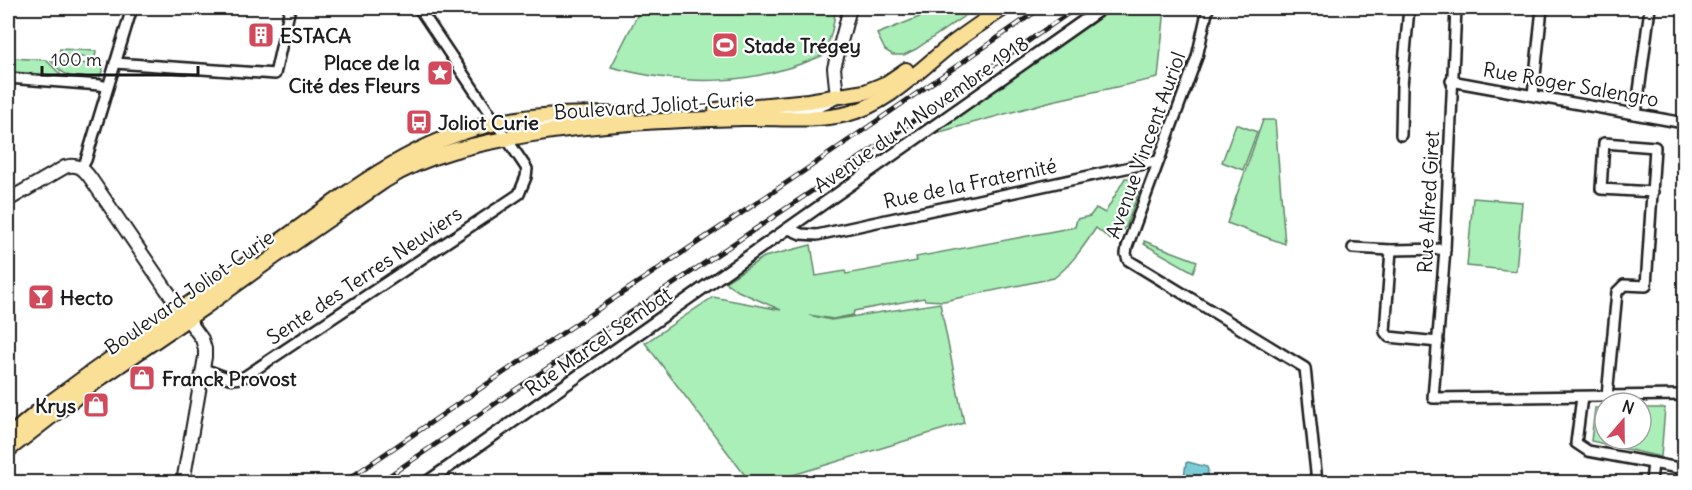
<svg xmlns="http://www.w3.org/2000/svg" width="1692" height="490" viewBox="0 0 1692 490" font-family="Delius,sans-serif">
  <style>
    .green { fill: #aaeeb8; stroke: #63856a; stroke-width: 1.5 }
    .water { fill: #7cccd8; stroke: #56868d; stroke-width: 1.5 }
    .lines { fill: none; stroke-linecap: round; stroke-linejoin: round }
    .minor-casing { stroke: #1c1c1c; stroke-width: 14 }
    .tertiary-casing { stroke: #1c1c1c; stroke-width: 15 }
    .secondary-casing { stroke: #1c1c1c; stroke-width: 16 }
    .primary-casing { stroke: #1c1c1c; stroke-width: 18 }
    .minor { stroke: #fff; stroke-width: 9 }
    .tertiary { stroke: #fff; stroke-width: 10 }
    .secondary { stroke: #fff; stroke-width: 12 }
    .primary { stroke: #fadf96; stroke-width: 14 }
    .rail-casing { stroke: #1c1c1c; stroke-width: 5 }
    .rail { stroke: #fff; stroke-width: 3; stroke-dasharray: 9; stroke-linecap: butt }
    .labels { text-anchor: middle; dominant-baseline: central; stroke-width: 4.5; stroke-linejoin: round; paint-order: stroke }
    .poi-label { font-size: 20px; font-weight: bold; fill: #1c1c1c; stroke: #fff; text-anchor: start }
    .street-label { font-size: 20px; fill: #1c1c1c; stroke: #fff }
  </style>
  <rect width="100%" height="100%" fill="#fff"/>
  <filter id="ink" filterUnits="userSpaceOnUse"><feTurbulence type="fractalNoise" baseFrequency=".0167" numOctaves="2"/><feDisplacementMap in="SourceGraphic" scale="12" xChannelSelector="R" yChannelSelector="G"/><feConvolveMatrix kernelMatrix="1 2 1 2 8 2 1 2 1" color-interpolation-filters="sRGB"/></filter>
  <g filter="url(#ink)">
    <!-- green -->
    <g class="green">
      <path d="M641,8H835C835,24 830,40 824,55C752,86 686,87 611,67Z"/>
      <polygon points="942,8 976,8 916,49 904,55 893,55 885,50 877,34"/>
      <polygon points="1111,8 1165,8 1158,78 1052,101 929,135"/>
      <polygon points="60,49 96,51 95,58 59,55"/>
      <polygon points="11,58 46,60 63,77 8,73 8,63"/>
      <path d="M51,61L104,65L99,80C73,78 69,81 51,61Z"/>
      <polygon points="1263,120 1275,120 1285,244 1227,223"/>
      <polygon points="1236,124 1257,132 1243,170 1222,162"/>
      <path d="M1125,178H1132L1138,180L1135,188L1139,191L1126,227L1111,240L1096,228C1084,246 1071,265 1054,278L944,301L925,300L924,298L854,311L853,315L833,319L809,315L831,320L940,303L964,423L770,482H750L645,343L713,297L781,310L738,291L725,282L764,257L811,245L816,276L845,271L846,274L917,261L916,257L1075,227L1077,219L1090,216L1096,208L1105,213Z"/>
      <polygon points="1473,198 1522,202 1516,271 1467,266"/>
      <polygon points="1144,241 1197,261 1193,272 1144,244"/>
      <polygon points="1595,408 1605,408 1605,439 1641,439 1641,408 1665,408 1661,457 1591,441"/>
    </g>
    <!-- water -->
    <polygon class="water" points="1188,462 1207,467 1208,470 1206,481 1203,482 1184,477 1186,463"/>
    <g class="lines">
      <defs>
        <g id="minor">
          <polyline points="1208,8 1197,57 1127,247 1126,254 1128,260 1305,368 1317,482"/>
          <polyline points="1456,8 1445,249 1433,398 1684,395"/>
          <polyline points="115,63 275,74 290,8"/>
          <polyline points="8,78 100,85 107,87"/>
          <polyline points="1451,81 1684,123"/>
          <polyline points="1533,95 1542,8"/>
          <polyline points="1636,114 1650,8"/>
          <path d="M510,135C527,125 549,125 568,118"/>
          <polyline points="1401,135 1402,86 1409,8"/>
          <polyline points="82,167 86,160 132,8"/>
          <polyline points="789,229 801,234 817,235 1158,161"/>
          <polyline points="1353,248 1391,250 1445,249"/>
          <polyline points="1391,250 1385,332 1389,337 1438,342"/>
          <path d="M203,369C216,372 231,383 244,377L519,194L526,177L527,169L419,8"/>
          <polyline points="1607,396 1617,292 1624,285 1646,286 1655,147 1604,143 1601,189 1653,192"/>
          <polyline points="1582,397 1576,443 1588,451 1684,469"/>
          <polyline points="1651,482 1653,463"/>
        </g>
        <polyline id="tertiary" points="427,482 1102,8"/>
        <g id="secondary">
          <path d="M765,115C788,110 818,111 837,96L834,68L850,8"/>
          <path d="M8,200L65,167C78,163 84,169 91,179L166,289L202,339L205,349V357L183,482"/>
        </g>
        <g id="primary">
          <polyline points="716,110 808,101 865,92 887,83 906,70"/>
          <path d="M276,244C355,188 418,134 518,119C554,113 591,115 628,114"/>
          <polyline points="8,437 40,410 92,372 181,309 250,262"/>
          <path d="M8,450L102,377L206,306L274,257L384,181C428,153 476,144 526,135C598,123 670,120 743,118C777,117 813,122 847,114C888,104 920,69 952,44C969,31 987,19 1004,8"/>
        </g>
      </defs>
      <!-- minor casing -->
      <use href="#minor" class="minor-casing"/>
      <!-- tertiary casing -->
      <use href="#tertiary" class="tertiary-casing"/>
      <!-- secondary casing -->
      <use href="#secondary" class="secondary-casing"/>
      <!-- primary casing -->
      <use href="#primary" class="primary-casing"/>
      <!-- minor -->
      <use href="#minor" class="minor"/>
      <!-- tertiary -->
      <use href="#tertiary" class="tertiary"/>
      <!-- secondary -->
      <use href="#secondary" class="secondary"/>
      <!-- primary -->
      <use href="#primary" class="primary"/>
      <defs>
        <g id="rail">
          <polyline points="344,482 506,371 804,171 1041,8"/>
          <polyline points="380,482 518,388 815,189 1076,8"/>
        </g>
      </defs>
      <!-- rail casing -->
      <use href="#rail" class="rail-casing"/>
      <!-- rail -->
      <use href="#rail" class="rail"/>
    </g>
  </g>
  <!-- icons -->
  <defs>
    <symbol id="building-square" viewBox="-11 -11 22 22"><rect x="-9" y="-9" width="18" height="18" rx="4" fill="#d1495b" stroke="#fff"/><path d="M-4-6H4V6H1V3H-1V6H-4ZM-2.5-4.3h1.7v1.8h-1.7ZM.8-4.3h1.7v1.8H.8ZM-2.5-1h1.7V.8h-1.7ZM.8-1h1.7V.8H.8Z" fill="#fff"/></symbol>
    <symbol id="stadium-square" viewBox="-11 -11 22 22"><rect x="-9" y="-9" width="18" height="18" rx="4" fill="#d1495b" stroke="#fff"/><path d="M0-5a6.5 5 0 1 0 0 10a6.5 5 0 1 0 0-10ZM-3.5-1.8h7v3.6h-7Z" fill="#fff"/></symbol>
    <symbol id="sight-square" viewBox="-11 -11 22 22"><rect x="-9" y="-9" width="18" height="18" rx="4" fill="#d1495b" stroke="#fff"/><path d="M0-6L1.8-2.2L6-1.7L2.9 1.2L3.7 5.4L0 3.3L-3.7 5.4L-2.9 1.2L-6-1.7L-1.8-2.2Z" fill="#fff"/></symbol>
    <symbol id="bus-square" viewBox="-11 -11 22 22"><rect x="-9" y="-9" width="18" height="18" rx="4" fill="#d1495b" stroke="#fff"/><path d="M-5-6H5V4H4V6H2V4H-2V6H-4V4H-5ZM-3.5-4V0h7V-4ZM-3.5 1.2v1.5H-2V1.2ZM2 1.2v1.5H3.5V1.2Z" fill="#fff"/></symbol>
    <symbol id="bar-square" viewBox="-11 -11 22 22"><rect x="-9" y="-9" width="18" height="18" rx="4" fill="#d1495b" stroke="#fff"/><path d="M-6-5H6L.8 .8V4.5H3.5V6h-7V4.5H-.8V.8Z" fill="#fff"/></symbol>
    <symbol id="shop-square" viewBox="-11 -11 22 22"><rect x="-9" y="-9" width="18" height="18" rx="4" fill="#d1495b" stroke="#fff"/><path d="M-5-2.5h2.3a2.7 3.5 0 0 1 5.4 0H5L5.5 6h-11ZM-1.5-2.5h3a1.5 2.3 0 0 0-3 0Z" fill="#fff"/></symbol>
  </defs>
  <g fill-rule="evenodd">
    <use href="#building-square" x="246" y="20" width="30" height="30"/>
    <use href="#stadium-square" x="710" y="30" width="30" height="30"/>
    <use href="#sight-square" x="425" y="58" width="30" height="30"/>
    <use href="#bus-square" x="404" y="107" width="30" height="30"/>
    <use href="#bar-square" x="26" y="282" width="30" height="30"/>
    <use href="#shop-square" x="127" y="363" width="30" height="30"/>
    <use href="#shop-square" x="81" y="390" width="30" height="30"/>
  </g>
  <g class="labels">
    <!-- poi labels -->
    <g class="poi-label">
      <text x="280" y="35">ESTACA</text>
      <text x="744" y="45">Stade Trégey</text>
      <text x="420" y="62" text-anchor="end">Place de la<tspan x="420" dy="23">Cité des Fleurs</tspan></text>
      <text x="438" y="122">Joliot Curie</text>
      <text x="60" y="297">Hecto</text>
      <text x="162" y="378">Franck Provost</text>
      <text x="76" y="405" text-anchor="end">Krys</text>
    </g>
    <!-- street labels -->
    <g class="street-label">
      <text transform="translate(1571 84) rotate(10)">Rue Roger Salengro</text>
      <text transform="translate(654 105) rotate(-4)">Boulevard Joliot-Curie</text>
      <text transform="translate(921 114) rotate(-35)">Avenue du 11 Novembre 1918</text>
      <text transform="translate(1145 145) rotate(-70)">Avenue Vincent Auriol</text>
      <text transform="translate(970 183) rotate(-12)">Rue de la Fraternité</text>
      <text transform="translate(1428 202) rotate(-87)">Rue Alfred Giret</text>
      <text transform="translate(364 275) rotate(-34)">Sente des Terres Neuviers</text>
      <text transform="translate(189 292) rotate(-35)">Boulevard Joliot-Curie</text>
      <text transform="translate(598 341) rotate(-35)">Rue Marcel Sembat</text>
    </g>
  </g>
  <!-- margin -->
  <rect width="1692" height="490" fill="none" stroke="#fff" stroke-width="30"/>
  <rect x="15" y="15" width="1662" height="460" fill="none" stroke="#1c1c1c" stroke-width="2" filter="url(#ink)"/>
  <!-- north arrow -->
  <g transform="translate(1623 421) rotate(20)"><circle r="28" fill="#ffffff" stroke="#a4a4a4" stroke-width="1.5"/>
  <path d="M0-4.5L10 22L0 15L-10 22Z" fill="#d1495b"/>
  <text y="-9" font-size="16" font-weight="bold" text-anchor="middle" fill="#1c1c1c">N</text>
  </g>
  <!-- scale -->
  <path d="M42 66v9h156v-9" fill="none" stroke="#1c1c1c" stroke-width="3"/>
  <text x="51" y="66" font-size="18" fill="#1c1c1c" stroke="#ffffff" stroke-width="4.5" paint-order="stroke">100 m</text>
</svg>
